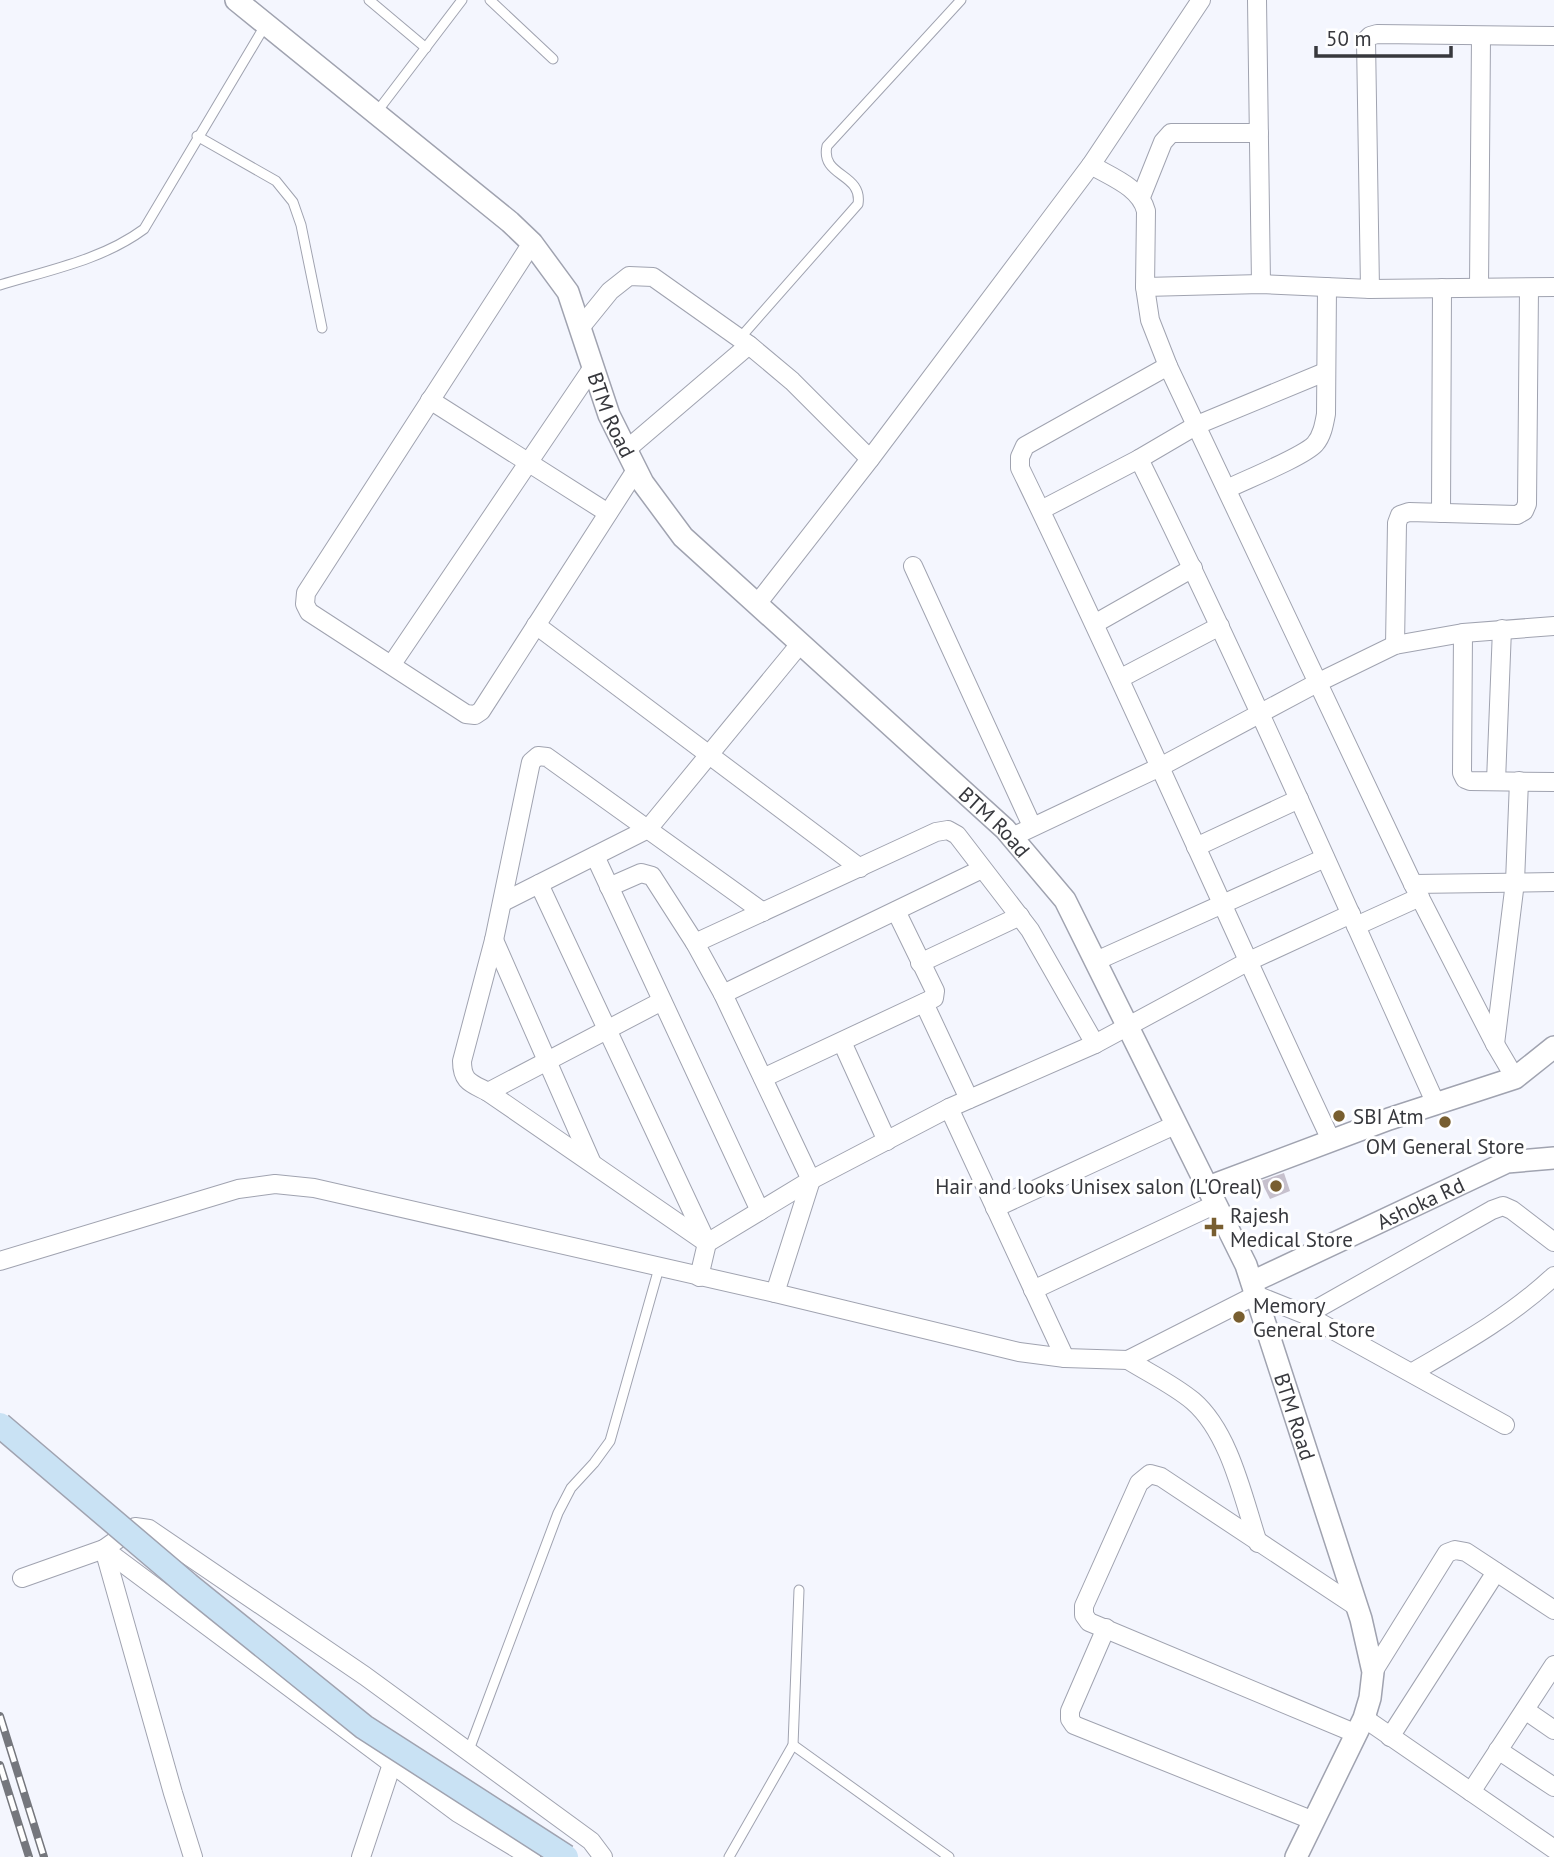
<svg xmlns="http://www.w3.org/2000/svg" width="1554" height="1857" viewBox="0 0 1554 1857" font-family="'PT Sans',sans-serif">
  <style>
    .building { fill: #c6c0cd }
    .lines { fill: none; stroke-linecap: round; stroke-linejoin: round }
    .service-casing { stroke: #a0a3b0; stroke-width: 11 }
    .minor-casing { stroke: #a0a3b0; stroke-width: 20 }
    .tertiary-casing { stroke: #a0a3b0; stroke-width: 24 }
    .service { stroke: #fff; stroke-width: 9 }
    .minor { stroke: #fff; stroke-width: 18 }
    .tertiary { stroke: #fff; stroke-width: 21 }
    .rail-casing { stroke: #75777d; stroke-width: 8 }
    .rail { stroke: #fff; stroke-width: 5; stroke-dasharray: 16; stroke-linecap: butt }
    .secondary-bridge-casing { stroke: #a0a3b0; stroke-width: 27; stroke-linecap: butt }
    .secondary-bridge { stroke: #c9e2f4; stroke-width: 24 }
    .poi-dot { fill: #785e30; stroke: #fff; stroke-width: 2.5 }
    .labels { text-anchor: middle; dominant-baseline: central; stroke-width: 6; stroke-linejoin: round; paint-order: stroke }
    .street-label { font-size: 21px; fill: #37383d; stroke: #fff }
    .poi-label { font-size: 21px; fill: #37383d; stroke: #fff; text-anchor: start }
  </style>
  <rect width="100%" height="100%" fill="#f4f6fe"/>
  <!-- building -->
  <polygon class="building" points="1284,1173 1290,1191 1270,1199 1261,1181"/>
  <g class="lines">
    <defs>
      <g id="service">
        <polyline points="369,0 426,48"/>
        <polyline points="490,0 553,59"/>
        <polyline points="376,113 462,0"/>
        <polyline points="197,136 276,181 293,202 301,225 322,328"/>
        <path d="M0,285C49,270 102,260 144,229L266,24"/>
        <path d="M740,338L858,204C863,173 820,177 827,146L961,0"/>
        <polyline points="793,1745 949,1857"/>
        <polyline points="469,1750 558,1513 571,1488 594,1463 610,1441 659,1268"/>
        <polyline points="729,1857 793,1745 799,1590"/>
      </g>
      <g id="minor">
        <polyline points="1257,0 1261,284"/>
        <path d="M1091,165C1111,177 1140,187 1146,211L1145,287L1150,320L1168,366L1413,884L1495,1044L1515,1078"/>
        <polyline points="1141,197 1163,142 1171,133 1259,133"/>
        <polyline points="532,243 306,593 305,604 309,612 466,714 475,715 481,711 636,470"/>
        <polyline points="1145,287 1261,284 1370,289 1554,287"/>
        <polyline points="1479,287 1481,36"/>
        <polyline points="1370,289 1366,40 1370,36 1377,34 1554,36"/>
        <polyline points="580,328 610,291 629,276 653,277 749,345 792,381 870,459"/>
        <path d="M1168,366L1025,446L1020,457V468C1128,690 1226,917 1331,1140"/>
        <polyline points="430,400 608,513"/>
        <polyline points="626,450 749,345"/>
        <path d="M1139,459C1244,671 1338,887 1435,1102"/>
        <path d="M1227,489C1245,480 1303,457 1315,444C1322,436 1324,425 1326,414L1327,287"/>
        <polyline points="1041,510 1139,459 1197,425 1325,372"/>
        <polyline points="1441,513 1442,288"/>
        <polyline points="913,566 1032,826"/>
        <polyline points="757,604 870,459 1091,165 1201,0"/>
        <polyline points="1096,623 1193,568"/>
        <polyline points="536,625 860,868"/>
        <polyline points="1463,633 1462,773 1465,779 1470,781 1554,782"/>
        <polyline points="1395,645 1397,523 1400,515 1409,512 1517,515 1524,511 1527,504 1529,288"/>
        <polyline points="392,664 593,367"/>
        <polyline points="1121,678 1220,626"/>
        <polyline points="1496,781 1502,629"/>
        <polyline points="1012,837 1160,767 1317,683 1395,645 1463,633 1554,626"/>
        <polyline points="1196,847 1299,799"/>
        <polyline points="595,856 760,1211"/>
        <polyline points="539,884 707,1243 699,1277"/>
        <polyline points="1413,884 1554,882"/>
        <polyline points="609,887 641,873 652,876 695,943 723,994 811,1180 775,1293"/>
        <polyline points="503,902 648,829 800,644"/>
        <polyline points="1356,926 1420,897"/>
        <polyline points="494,940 591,1161"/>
        <polyline points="695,943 936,832 948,830 957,835 1030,930 1095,1044"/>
        <polyline points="1096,961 1325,858"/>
        <polyline points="920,963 1020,916"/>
        <polyline points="723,994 982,869"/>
        <polyline points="924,1003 969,1099"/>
        <polyline points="842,1042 887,1141"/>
        <polyline points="1495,1044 1515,882 1519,781"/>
        <polyline points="763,1078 934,998 935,991 896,911"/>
        <polyline points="488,1092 662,1001"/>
        <polyline points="949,1108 1065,1358"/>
        <polyline points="995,1208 1177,1124"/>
        <path d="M707,1243L488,1092C471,1083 462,1082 462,1061L494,940L531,762L538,756L547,757L763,912"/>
        <polyline points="707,1243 811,1180 949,1108 1095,1044 1247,962 1351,914"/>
        <polyline points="0,1261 238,1189 275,1184 314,1188 775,1293 1019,1352 1065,1358 1128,1360 1256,1295 1306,1315 1505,1425"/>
        <polyline points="1033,1290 1216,1204"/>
        <polyline points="1306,1315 1492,1210 1503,1206 1512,1210 1554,1242"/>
        <path d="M1128,1360C1149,1373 1174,1385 1193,1401C1230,1433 1243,1498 1258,1543"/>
        <path d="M1413,1372C1463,1343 1511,1316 1554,1276"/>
        <polyline points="22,1578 104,1549 173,1793 193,1857"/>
        <polyline points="1357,1607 1161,1477 1150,1474 1139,1483 1084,1606 1084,1615 1089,1622 1357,1734"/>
        <polyline points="1106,1628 1070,1711 1070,1719 1074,1725 1314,1821"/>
        <polyline points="1373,1672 1447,1553 1455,1550 1466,1552 1554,1610"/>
        <polyline points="1525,1710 1554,1730"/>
        <polyline points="1364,1718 1554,1849"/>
        <polyline points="1390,1737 1496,1572"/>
        <polyline points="1498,1750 1554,1787"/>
        <polyline points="1471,1792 1554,1665"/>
        <polyline points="361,1857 392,1764"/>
        <polyline points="531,1857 458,1813 104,1549 135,1527 149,1529 365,1676 591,1841 603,1857"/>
      </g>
      <g id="tertiary">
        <path id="s1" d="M236,0L510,222L532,243L568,292L609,415L643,483L683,537L1005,829L1065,900L1246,1265L1361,1619L1373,1672L1370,1698L1364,1718L1296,1857"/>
        <polyline points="1208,1187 1389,1119 1515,1078 1554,1047"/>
        <path id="s2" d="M1252,1282L1507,1162L1554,1158"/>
      </g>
    </defs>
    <!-- service casing -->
    <use href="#service" class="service-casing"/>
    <!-- minor casing -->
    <use href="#minor" class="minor-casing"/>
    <!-- tertiary casing -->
    <use href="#tertiary" class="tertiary-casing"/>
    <!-- service -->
    <use href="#service" class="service"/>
    <!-- minor -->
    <use href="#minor" class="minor"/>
    <!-- tertiary -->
    <use href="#tertiary" class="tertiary"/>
    <defs>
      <g id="rail">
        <polyline points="0,1716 44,1857"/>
        <polyline points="0,1765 29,1857"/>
      </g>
    </defs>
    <!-- rail casing -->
    <use href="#rail" class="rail-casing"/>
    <!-- rail -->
    <use href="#rail" class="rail"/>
    <defs>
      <polyline id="secondary-bridge" points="0,1425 188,1585 364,1727 566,1857"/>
    </defs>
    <!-- secondary-bridge casing -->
    <use href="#secondary-bridge" class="secondary-bridge-casing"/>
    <!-- secondary-bridge -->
    <use href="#secondary-bridge" class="secondary-bridge"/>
  </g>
  <!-- markers -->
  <g class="poi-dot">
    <circle cx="1339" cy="1116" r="7"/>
    <circle cx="1445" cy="1122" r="7"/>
    <circle cx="1276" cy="1186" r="7"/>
    <path d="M1210.5 1216.5h7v7h7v7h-7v7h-7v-7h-7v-7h7z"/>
    <circle cx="1239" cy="1317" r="7"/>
  </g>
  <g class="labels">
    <!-- street labels -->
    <g class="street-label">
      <text stroke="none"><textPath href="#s1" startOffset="574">BTM Road</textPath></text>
      <text stroke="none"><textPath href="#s1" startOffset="1139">BTM Road</textPath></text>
      <text stroke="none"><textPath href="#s2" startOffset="186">Ashoka Rd</textPath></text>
      <text stroke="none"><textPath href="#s1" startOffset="1811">BTM Road</textPath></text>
    </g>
    <!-- poi labels -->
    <g class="poi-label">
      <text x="1353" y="1116">SBI Atm</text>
      <text x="1445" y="1146" text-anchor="middle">OM General Store</text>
      <text x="1262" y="1186" text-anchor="end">Hair and looks Unisex salon (L'Oreal)</text>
      <text x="1230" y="1215">Rajesh<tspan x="1230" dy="24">Medical Store</tspan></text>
      <text x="1253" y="1305">Memory<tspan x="1253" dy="24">General Store</tspan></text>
    </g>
  </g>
  <!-- scale -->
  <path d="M1316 46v10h135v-10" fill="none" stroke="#37383d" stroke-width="3.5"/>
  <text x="1326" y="46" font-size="21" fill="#37383d" stroke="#ffffff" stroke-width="5" paint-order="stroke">50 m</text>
</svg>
